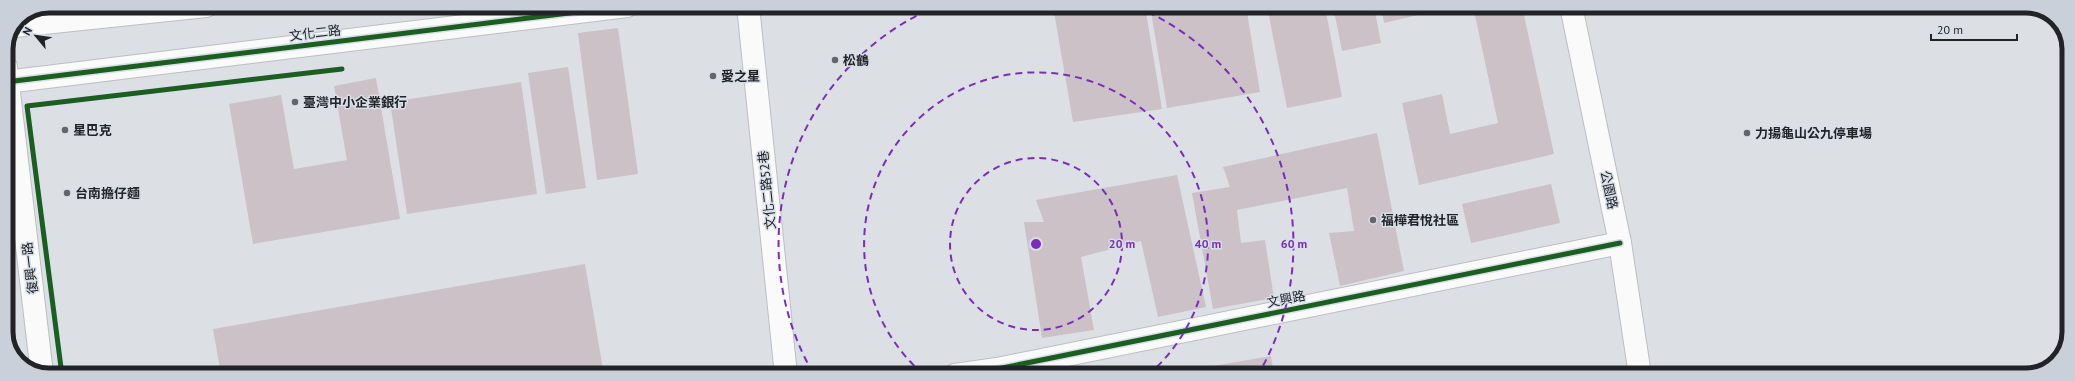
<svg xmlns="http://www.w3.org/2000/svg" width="2075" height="381" viewBox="0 0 2075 381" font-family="'PT Sans','Noto Sans TC',sans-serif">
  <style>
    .green { fill: #c7c9b1 }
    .building { fill: #cbc1c7 }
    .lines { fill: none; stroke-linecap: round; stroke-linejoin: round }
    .street-casing { stroke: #bbbec2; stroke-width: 24 }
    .secondary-casing { stroke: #bbbec2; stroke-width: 24 }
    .street { stroke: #fafafb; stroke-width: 22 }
    .secondary { stroke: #fafafb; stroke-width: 22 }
    .cycleway-casing { stroke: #d8dfe9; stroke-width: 8 }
    .cycleway { stroke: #1b5e20; stroke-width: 5 }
    .ring { fill: none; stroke: #7b2cbf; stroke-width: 2; stroke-dasharray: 7 5 }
    .poi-dot { fill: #62656a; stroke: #d8dfe9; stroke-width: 1.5 }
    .labels { text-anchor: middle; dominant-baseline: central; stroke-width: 3; stroke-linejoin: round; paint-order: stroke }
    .street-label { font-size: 13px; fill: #212327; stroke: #d8dfe9 }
    .poi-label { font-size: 13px; font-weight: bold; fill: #212327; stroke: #d8dfe9; text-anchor: start }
    .rim { fill: none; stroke: #212327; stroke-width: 5 }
    .centre { fill: #7b2cbf; stroke: #d8dfe9; stroke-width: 2 }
    .ring-label { font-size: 12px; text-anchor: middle; font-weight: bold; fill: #7b2cbf; stroke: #d8dfe9; stroke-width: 3; stroke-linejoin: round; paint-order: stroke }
  </style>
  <rect width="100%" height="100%" fill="#dce0e5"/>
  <!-- green -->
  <polygon class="green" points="2054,361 2054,365 2027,375 1983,375"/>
  <!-- building -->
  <g class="building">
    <polygon points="1053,6 1145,6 1162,109 1073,122"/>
    <polygon points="1150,6 1246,6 1260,92 1167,108"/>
    <polygon points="1267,6 1325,6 1342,97 1287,108"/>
    <polygon points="1333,6 1374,6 1381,43 1342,51"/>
    <polygon points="1381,6 1420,6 1422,14 1384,23"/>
    <polygon points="1473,6 1522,6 1554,154 1419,185 1402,103 1442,94 1450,134 1498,123"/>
    <polygon points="618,28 638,174 597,180 578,33"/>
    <polygon points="568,67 586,188 546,194 528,73"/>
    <polygon points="376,78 400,219 253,244 229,104 281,95 294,169 347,160 334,86"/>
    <polygon points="521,82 537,194 407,214 390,102"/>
    <polygon points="1377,133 1404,271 1340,286 1329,233 1354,231 1347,188 1237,210 1241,243 1265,240 1274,298 1213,309 1192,193 1230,187 1223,167"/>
    <polygon points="1177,175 1206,307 1158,317 1141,241 1081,257 1094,330 1042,338 1024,222 1044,222 1036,200"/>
    <polygon points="1551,184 1560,223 1471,243 1462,204"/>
    <polygon points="585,264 604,375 221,375 213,329"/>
    <polygon points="1271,356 1274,375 1167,375 1167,374"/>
    <polygon points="1605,369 1606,375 1576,375 1576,374"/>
  </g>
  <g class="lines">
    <defs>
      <g id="street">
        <polyline points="748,6 786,375"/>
        <polyline points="1571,6 1620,243 1640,375"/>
        <polyline points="955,375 997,369 1620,243"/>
      </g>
      <g id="secondary">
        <polyline points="15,26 206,6"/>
        <polyline points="6,67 42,374"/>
        <polyline points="6,82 627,6"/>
      </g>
    </defs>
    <!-- street casing -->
    <use href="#street" class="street-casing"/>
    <!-- secondary casing -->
    <use href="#secondary" class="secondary-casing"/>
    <!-- street -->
    <use href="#street" class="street"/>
    <!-- secondary -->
    <use href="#secondary" class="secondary"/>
    <defs>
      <g id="cycleway">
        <polyline points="6,82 627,6"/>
        <polyline points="62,375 27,106 342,69"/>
        <polyline points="955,375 997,369 1620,243"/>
      </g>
    </defs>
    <!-- cycleway casing -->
    <use href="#cycleway" class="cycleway-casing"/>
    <!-- cycleway -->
    <use href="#cycleway" class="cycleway"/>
  </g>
  <!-- distance rings -->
  <g class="ring">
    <circle cx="1036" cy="244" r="86"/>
    <path d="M923 374A172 172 0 1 1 1148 375"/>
    <path d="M813 373A258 258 0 0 1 935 7M1137 7A258 258 0 0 1 1259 373"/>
  </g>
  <!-- markers -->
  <g class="poi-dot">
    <circle cx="835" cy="60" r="4"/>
    <circle cx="713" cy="76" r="4"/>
    <circle cx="295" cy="102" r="4"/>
    <circle cx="65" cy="130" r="4"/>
    <circle cx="1747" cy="133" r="4"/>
    <circle cx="67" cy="193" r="4"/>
    <circle cx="1373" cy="220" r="4"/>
  </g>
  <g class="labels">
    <!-- street labels -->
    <g class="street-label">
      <text transform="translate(315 33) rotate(-7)">文化二路</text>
      <text transform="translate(767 190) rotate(-96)">文化二路52巷</text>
      <text transform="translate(1609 190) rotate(78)">公園路</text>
      <text transform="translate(30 268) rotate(-97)">復興一路</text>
      <text transform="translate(1286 299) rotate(-11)">文興路</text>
    </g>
    <!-- poi labels -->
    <g class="poi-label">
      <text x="843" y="60">松鶴</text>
      <text x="721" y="76">愛之星</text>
      <text x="303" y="102">臺灣中小企業銀行</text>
      <text x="73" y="130">星巴克</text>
      <text x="1755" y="133">力揚龜山公九停車場</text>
      <text x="75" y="193">台南擔仔麵</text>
      <text x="1381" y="220">福樺君悅社區</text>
    </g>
  </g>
  <!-- crop -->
  <path d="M0 0H2075V381H0ZM49 13H2026A36 36 0 0 1 2062 49V332A36 36 0 0 1 2026 368H49A36 36 0 0 1 13 332V49A36 36 0 0 1 49 13Z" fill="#c9d0d9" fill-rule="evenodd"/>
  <path class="rim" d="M49 13H2026A36 36 0 0 1 2062 49V332A36 36 0 0 1 2026 368H49A36 36 0 0 1 13 332V49A36 36 0 0 1 49 13Z"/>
  <circle cx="1036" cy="244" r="6" class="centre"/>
  <g class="ring-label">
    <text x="1122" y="248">20 m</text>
    <text x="1208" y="248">40 m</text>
    <text x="1294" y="248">60 m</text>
  </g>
  <!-- north arrow -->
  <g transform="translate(36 36) rotate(299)" stroke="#d8dfe9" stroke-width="3" paint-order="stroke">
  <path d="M0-3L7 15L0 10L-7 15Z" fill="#212327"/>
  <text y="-6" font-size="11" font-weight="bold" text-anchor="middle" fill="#212327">N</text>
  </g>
  <!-- scale -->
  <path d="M1931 34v6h86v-6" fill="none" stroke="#212327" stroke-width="2"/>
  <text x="1937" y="34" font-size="12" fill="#212327" stroke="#d8dfe9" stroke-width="3" paint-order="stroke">20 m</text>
</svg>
